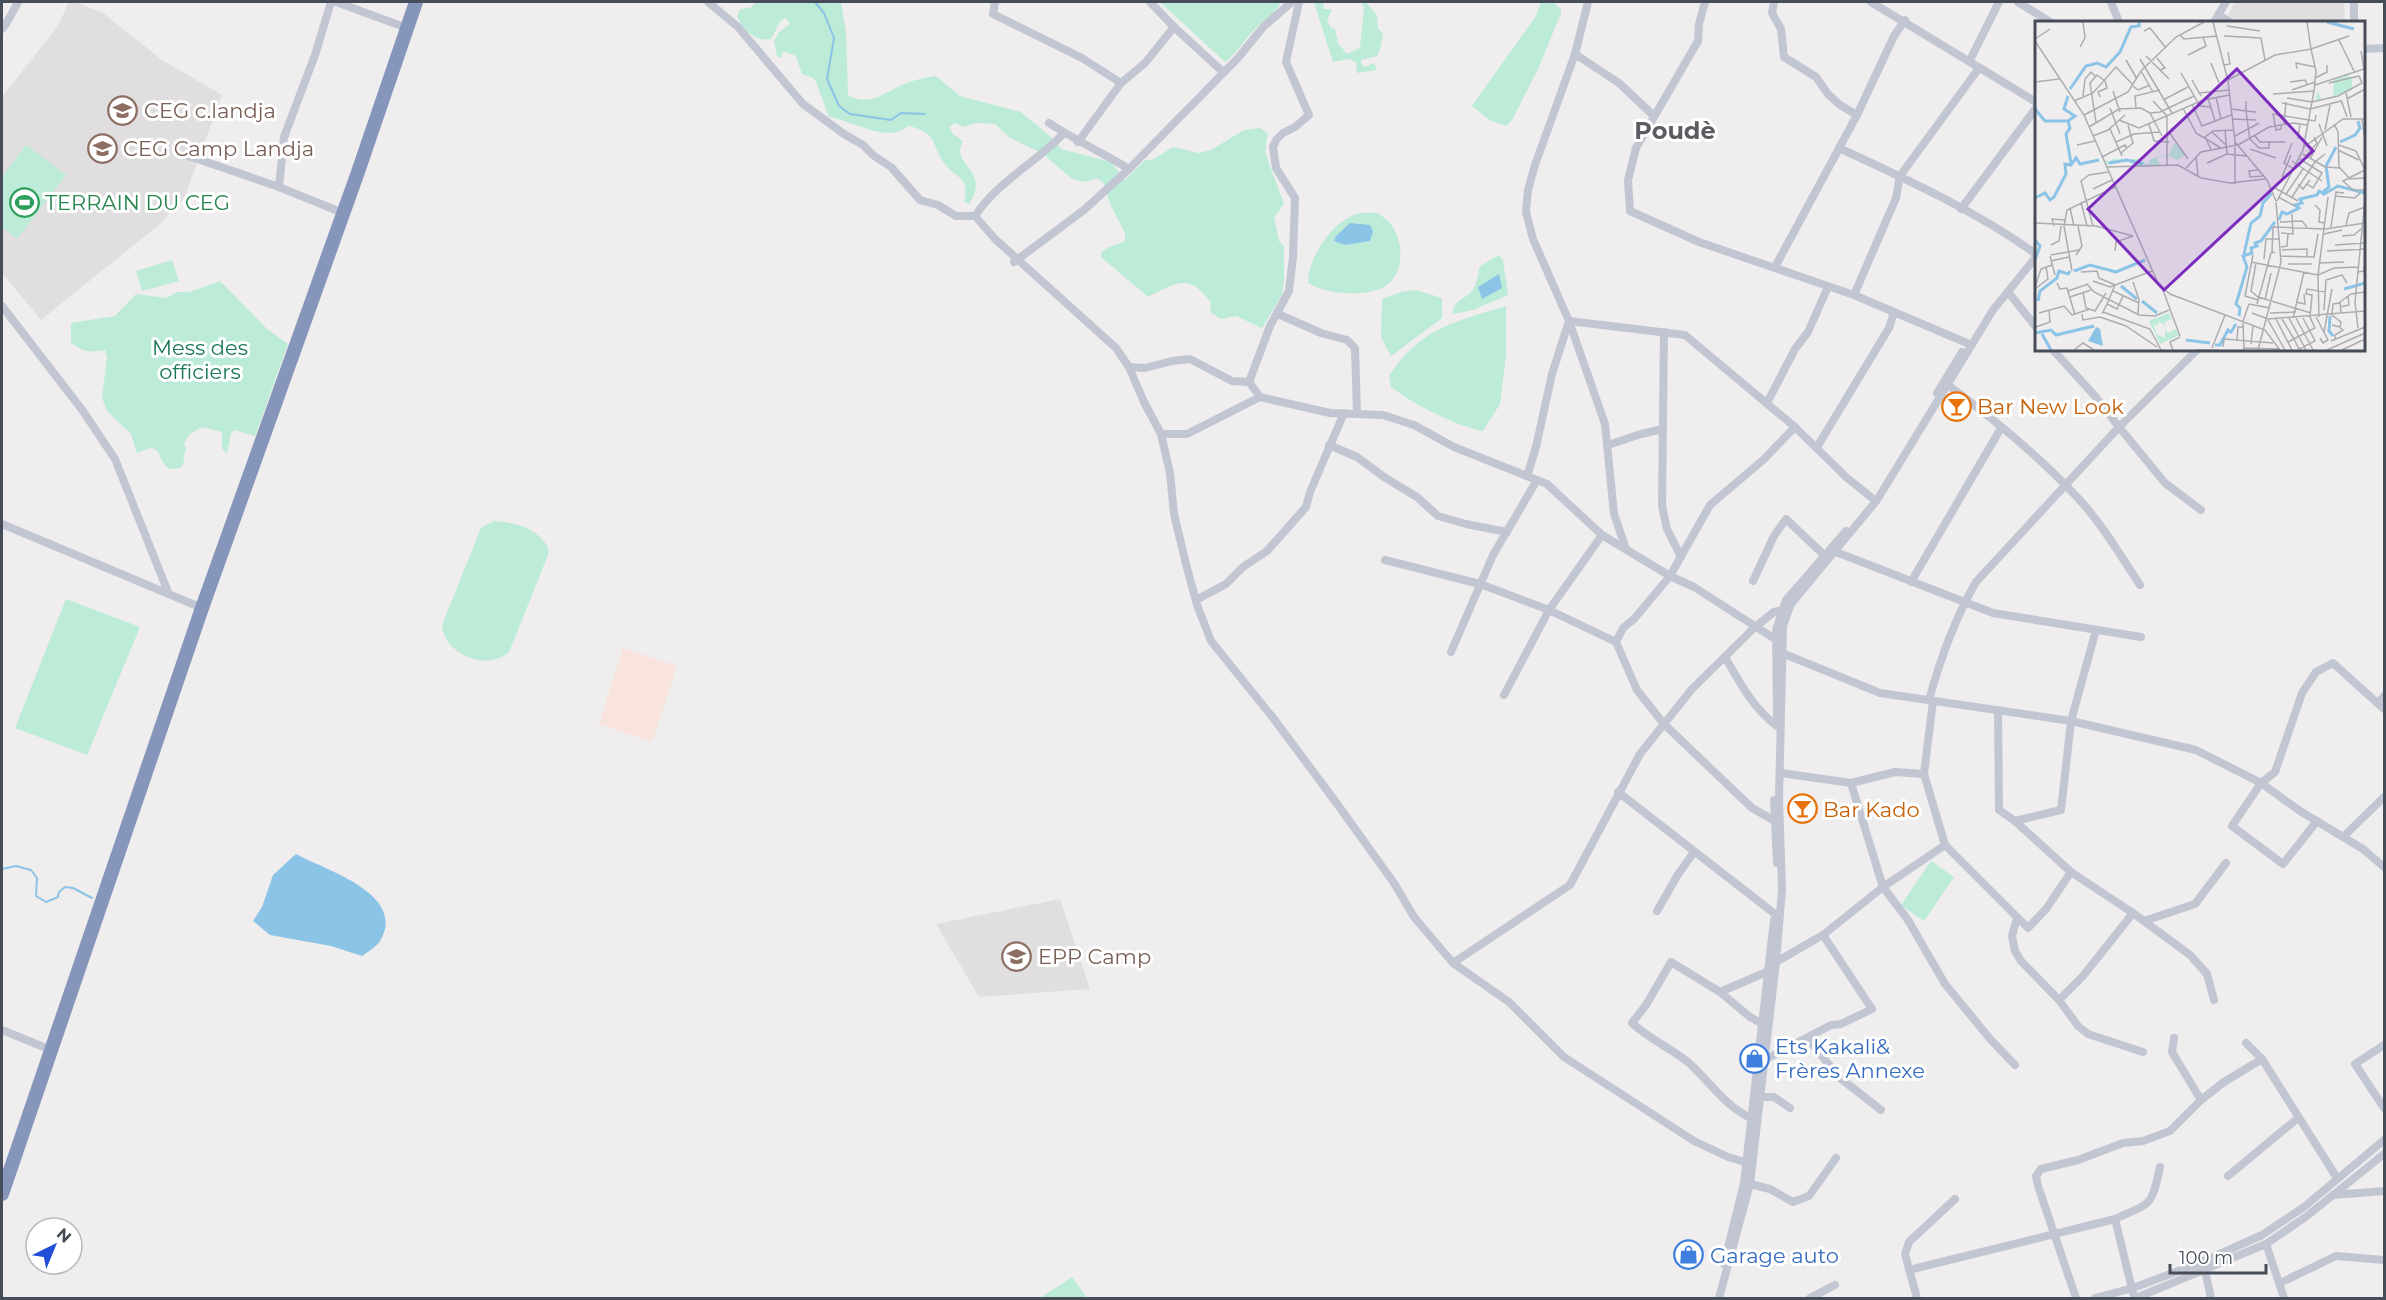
<svg xmlns="http://www.w3.org/2000/svg" width="2386" height="1300" viewBox="0 0 2386 1300" font-family="Montserrat,sans-serif">
  <style>
    .education { fill: #e0dede }
    .medical { fill: #f9e4dd }
    .green { fill: #bcecd7 }
    .water { fill: #8bc4e7 }
    .lines { fill: none; stroke-linecap: round; stroke-linejoin: round }
    .stream { stroke: #8bc4e7; stroke-width: 2 }
    .street { stroke: #c1c6d2; stroke-width: 8 }
    .highway { stroke: #8696ba; stroke-width: 14 }
    .labels { text-anchor: middle; dominant-baseline: central; stroke-width: 6; stroke-linejoin: round; paint-order: stroke }
    .education-label { font-size: 21px; fill: #785e54; stroke: #fff; text-anchor: start }
    .leisure-label { font-size: 21px; fill: #27864d; stroke: #fff; text-anchor: start }
    .park-label { font-size: 21px; fill: #1a7759; stroke: #fff }
    .food-label { font-size: 21px; fill: #c56008; stroke: #fff; text-anchor: start }
    .shop-label { font-size: 21px; fill: #366cbe; stroke: #fff; text-anchor: start }
    .quarter-label { font-size: 24px; font-weight: bold; fill: #5a5c61; stroke: #fff }
    .inset-river { fill: none; stroke: #8bc4e7; stroke-width: 3 }
    .inset-road { fill: none; stroke: #abadb2; stroke-width: 1.5 }
    .view { fill: #7b2cbf; fill-opacity: 0.15; stroke: #7b2cbf; stroke-width: 3 }
    .inset-edge { fill: none; stroke: #464d59; stroke-width: 3 }
  </style>
  <rect width="100%" height="100%" fill="#efeded"/>
  <!-- education -->
  <g class="education">
    <polygon points="69,2 76,2 103,13 162,60 222,95 184,198 160,224 41,320 2,273 2,97 58,26"/>
    <polygon points="2235,2 2344,2 2345,22 2241,22 2228,15"/>
    <polygon points="1060,899 1090,989 979,997 936,924"/>
  </g>
  <!-- medical -->
  <polygon class="medical" points="623,648 677,666 652,742 599,724"/>
  <!-- green -->
  <g class="green">
    <path d="M757,2H841L846,32L848,95C869,107 882,94 900,86C912,80 924,78 936,76L960,96L1021,112L1051,137L1061,149L1111,162L1125,180L1145,160H1152L1173,147L1199,153L1211,150L1244,130L1260,128L1268,133L1265,152L1284,204L1274,217L1279,241L1284,246V281L1282,295L1262,328L1236,316L1221,319L1210,312L1211,303C1190,272 1175,283 1148,297L1101,257V252C1109,246 1117,245 1125,241V233L1111,206L1103,182L1096,178L1086,182L1072,179L1043,154L1009,137L995,124L976,123L963,127L955,123L949,127L953,134L963,141C949,166 992,169 969,204L964,202C970,175 958,181 945,164C930,145 940,133 908,126C886,144 855,121 829,117L816,82L813,78L802,74L796,56L783,51L781,58L777,56L774,41L779,32L790,24L786,18L781,20L771,39C755,42 744,31 737,17L740,9L750,8Z"/>
    <path d="M1160,2H1281C1275,14 1264,19 1255,29C1244,40 1238,52 1225,62Z"/>
    <polygon points="1314,2 1324,2 1323,9 1332,9 1327,21 1331,28 1335,29 1338,43 1347,54 1360,48 1364,8 1362,2 1366,2 1377,16 1378,28 1383,34 1380,50 1377,56 1361,60 1361,63 1365,67 1374,63 1377,70 1357,73 1356,62 1349,59 1333,62"/>
    <polygon points="1541,2 1553,2 1561,9 1561,13 1539,67 1512,120 1507,126 1491,121 1472,106 1536,16"/>
    <polygon points="26,145 66,175 17,239 2,227 2,177"/>
    <path d="M1378,213C1383,217 1389,221 1392,226C1405,244 1404,278 1382,288C1362,297 1326,294 1308,283C1308,258 1330,225 1354,215C1361,212 1371,213 1378,213Z"/>
    <path d="M1499,255L1503,260L1508,295L1473,310L1453,314C1453,300 1464,300 1472,291C1477,284 1478,274 1480,266Z"/>
    <polygon points="172,260 179,281 142,291 136,271"/>
    <path d="M220,281L267,329L288,344L255,436L234,430L231,433L227,454L222,448V432L202,427L190,434L184,443L186,450L183,458L185,462L180,468L169,469C154,456 164,440 137,453L131,434L107,411L102,398L107,358L105,350C90,352 82,353 71,342V323L115,316L136,294L167,298L177,292H189Z"/>
    <polygon points="1416,290 1442,298 1442,318 1391,356 1381,337 1382,299 1401,292"/>
    <path d="M1506,306V355L1500,404L1483,431C1458,427 1411,403 1391,387L1389,376C1421,328 1454,322 1506,306Z"/>
    <path d="M494,521C517,523 535,527 548,547V555L509,652C487,672 444,654 442,625L481,528Z"/>
    <polygon points="66,599 140,627 87,755 15,728"/>
    <polygon points="1931,861 1954,877 1924,921 1901,905"/>
    <polygon points="1072,1277 1087,1298 1040,1298"/>
  </g>
  <!-- water -->
  <g class="water">
    <polygon points="1350,223 1370,225 1373,231 1370,241 1345,245 1334,241 1336,236"/>
    <polygon points="1499,274 1502,288 1482,299 1478,287"/>
    <path d="M296,854C325,870 408,894 380,941C376,947 368,952 362,956L331,946L270,935L253,921L262,907L273,875Z"/>
  </g>
  <g class="lines">
    <!-- stream -->
    <g class="stream">
      <polyline points="815,2 824,13 834,38 827,79 839,106 850,114 891,120 901,113 925,114"/>
      <polyline points="2,869 16,866 31,870 37,878 36,896 46,902 58,897 59,892 65,887 73,888 92,898"/>
    </g>
    <!-- street -->
    <g class="street">
      <polyline points="336,2 407,28"/>
      <polyline points="708,2 738,27 803,104 844,134 863,145 874,156 891,167 920,200 938,205 956,216 975,216 995,239 1116,348 1129,367 1144,402 1161,434 1170,473 1174,514 1186,564 1197,605 1211,641 1274,719 1335,801 1394,883 1414,917 1453,963 1509,1002 1564,1057 1694,1141 1728,1157 1745,1162"/>
      <polyline points="995,2 993,14 1082,58 1121,83"/>
      <polyline points="1150,2 1174,27 1223,72"/>
      <polyline points="1588,2 1575,54 1535,165 1528,190 1526,212 1533,239 1569,321 1605,424 1614,514 1626,549"/>
      <polyline points="1705,2 1699,24 1698,41 1636,148 1628,180 1630,211 1699,242 1854,295 1967,343"/>
      <polyline points="1774,2 1772,13 1781,29 1784,57 1816,77 1828,94 1840,105 1857,115"/>
      <polyline points="1871,2 2036,102"/>
      <polyline points="2018,2 2050,22"/>
      <polyline points="2111,2 2119,22"/>
      <polyline points="2354,2 2354,22"/>
      <polyline points="2218,15 2231,22"/>
      <polyline points="2214,22 2226,2"/>
      <polyline points="2,29 6,24 18,2"/>
      <polyline points="2364,49 2384,48"/>
      <polyline points="1575,54 1619,83 1654,116"/>
      <polyline points="1970,60 1999,2"/>
      <path d="M1049,123C1075,140 1103,153 1129,169"/>
      <polyline points="1078,142 1121,83 1145,63 1174,27"/>
      <path d="M1839,148C1906,179 1976,211 2036,254"/>
      <polyline points="186,155 279,187 343,213"/>
      <polyline points="279,187 284,137 315,55 331,2"/>
      <polyline points="1961,209 2036,108"/>
      <path d="M975,216C998,181 1036,163 1064,133"/>
      <polyline points="1014,262 1084,210 1129,169 1238,58 1264,26 1292,2"/>
      <polyline points="1775,267 1857,115 1894,36 1905,20"/>
      <polyline points="2008,292 2036,327"/>
      <polyline points="1854,295 1896,198 1900,176 1979,68"/>
      <polyline points="2,306 83,411 115,459 168,592"/>
      <polyline points="1278,314 1321,333 1347,340 1355,348 1357,414"/>
      <polyline points="1664,332 1662,506 1667,529 1681,557"/>
      <polyline points="2197,350 2119,427 2165,483 2201,510"/>
      <polyline points="1129,367 1145,368 1172,361 1190,359 1232,381 1249,382 1260,397"/>
      <polyline points="1249,382 1270,326 1289,291 1293,257 1295,198 1276,168 1273,147 1276,140 1283,133 1295,127 1309,115 1286,62 1299,2"/>
      <path d="M1948,385C1991,417 2039,456 2076,496C2101,522 2120,555 2140,585"/>
      <polyline points="1937,393 1962,352"/>
      <polyline points="1767,403 1795,349 1808,332 1828,287"/>
      <polyline points="1161,434 1187,434 1260,397 1330,413 1383,415 1414,425 1454,447 1547,484 1602,535 1670,576 1694,587 1778,641"/>
      <polyline points="1329,445 1357,457 1384,477 1417,497 1438,516 1466,524 1507,532"/>
      <polyline points="1608,445 1641,434 1663,429"/>
      <polyline points="1817,447 1889,328 1894,312"/>
      <polyline points="1527,476 1536,447 1552,374 1569,321 1685,335 1795,427 1846,477 1872,498"/>
      <polyline points="2,524 202,608"/>
      <polyline points="1836,552 1993,613 2141,637"/>
      <polyline points="1385,560 1480,584 1549,610 1616,642"/>
      <polyline points="1753,581 1774,536 1786,519 1825,556"/>
      <polyline points="1911,582 2001,428"/>
      <polyline points="1196,600 1226,584 1243,567 1267,551 1306,507 1310,492 1344,413"/>
      <polyline points="1451,652 1493,555 1537,480"/>
      <polyline points="1782,653 1880,693 2071,721 2196,750 2261,783 2300,811 2363,849 2384,867"/>
      <path d="M1725,657C1740,683 1753,708 1777,726"/>
      <polyline points="1504,695 1549,610 1602,535"/>
      <path d="M1929,700C1940,660 1955,618 1976,582L2119,427L2094,395L2053,350"/>
      <polyline points="1933,701 1924,774 1945,845 2028,928 2046,909 2071,872"/>
      <polyline points="2378,703 2384,696"/>
      <polyline points="1998,710 1999,810 2015,821 2071,872 2133,913 2190,955 2207,974 2214,1000"/>
      <polyline points="1777,716 1776,630 1786,600 1846,531"/>
      <polyline points="1781,773 1851,783 1895,772 1924,774"/>
      <polyline points="1851,783 1883,887 1908,920 1945,984 1991,1040 2015,1065"/>
      <polyline points="1618,792 1775,914"/>
      <polyline points="1774,800 1777,863"/>
      <polyline points="1775,821 1752,808 1664,724 1637,690 1616,642 1623,628 1634,619 1670,576 1710,505 1763,460 1795,427"/>
      <polyline points="2015,821 2061,810 2071,721 2096,630"/>
      <polyline points="2317,821 2283,864 2232,826 2261,783 2275,772 2302,693 2316,672 2333,663 2384,709"/>
      <polyline points="2343,837 2384,797"/>
      <polyline points="1657,911 1677,876 1694,852"/>
      <polyline points="2017,918 2012,936 2015,951 2021,961 2059,1000 2078,1026 2088,1034 2143,1052"/>
      <polyline points="2144,921 2195,904 2226,863"/>
      <polyline points="1776,962 1823,935 1883,887 1945,845"/>
      <polyline points="1453,963 1570,885 1640,754 1692,689 1755,627 1774,612 1782,610"/>
      <polyline points="1720,992 1769,971"/>
      <polyline points="2059,1000 2083,976 2133,913"/>
      <polyline points="2,1030 51,1050"/>
      <polyline points="1807,1038 1840,1078 1881,1110"/>
      <polyline points="2174,1038 2172,1052 2201,1100"/>
      <polyline points="2246,1043 2262,1059 2337,1178"/>
      <polyline points="2384,1045 2355,1064 2384,1108"/>
      <polyline points="1766,1059 1831,1025 1841,1024 1872,1009 1823,935"/>
      <polyline points="1760,1097 1774,1097 1790,1108"/>
      <path d="M1751,1118C1725,1106 1710,1082 1689,1063C1671,1048 1649,1039 1632,1023L1646,1005L1671,962L1720,992L1750,1017L1764,1025"/>
      <polyline points="2228,1176 2298,1118"/>
      <polyline points="1750,1184 1770,1189 1793,1202 1809,1196 1836,1158"/>
      <polyline points="2333,1195 2384,1191"/>
      <polyline points="2115,1219 2133,1293"/>
      <polyline points="2266,1244 2284,1298"/>
      <polyline points="1724,1264 1744,1183 1774,920"/>
      <path d="M1909,1270L2115,1219C2151,1202 2151,1209 2160,1167"/>
      <polyline points="2205,1271 2211,1298"/>
      <polyline points="2280,1283 2336,1256 2384,1260"/>
      <polyline points="1719,1298 1750,1184 1776,962 1782,890 1779,799 1783,626 1791,604 1877,500 1993,310 2036,257"/>
      <polyline points="1810,1298 1835,1285"/>
      <polyline points="1917,1298 1905,1254 1909,1242 1955,1199"/>
      <polyline points="2076,1298 2038,1186 2036,1176 2041,1169 2078,1160 2123,1143 2143,1141 2170,1131 2201,1100 2224,1082 2262,1059"/>
      <polyline points="2095,1298 2133,1288 2202,1262 2262,1235 2304,1207 2384,1140"/>
      <polyline points="2136,1298 2266,1244 2307,1216 2384,1154"/>
    </g>
    <!-- highway -->
    <polyline class="highway" points="2,1194 202,608 358,172 416,2"/>
  </g>
  <!-- icons -->
  <defs>
    <symbol id="school-ring" viewBox="-11 -11 22 22"><circle r="9.5" fill="#fff" stroke="#8d6e63" stroke-width="1.5"/><path d="M0-5L7-2L0 1L-7-2ZM-4 1L0 2.5L4 1V4Q0 6-4 4Z" fill="#8d6e63"/></symbol>
    <symbol id="stadium-ring" viewBox="-11 -11 22 22"><circle r="9.5" fill="#fff" stroke="#2e9e5b" stroke-width="1.5"/><path d="M0-5a6.5 5 0 1 0 0 10a6.5 5 0 1 0 0-10ZM-3.5-1.8h7v3.6h-7Z" fill="#2e9e5b"/></symbol>
    <symbol id="bar-ring" viewBox="-11 -11 22 22"><circle r="9.5" fill="#fff" stroke="#e8710a" stroke-width="1.5"/><path d="M-6-5H6L.8 .8V4.5H3.5V6h-7V4.5H-.8V.8Z" fill="#e8710a"/></symbol>
    <symbol id="shop-ring" viewBox="-11 -11 22 22"><circle r="9.5" fill="#fff" stroke="#3f7fe0" stroke-width="1.5"/><path d="M-5-2.5h2.3a2.7 3.5 0 0 1 5.4 0H5L5.5 6h-11ZM-1.5-2.5h3a1.5 2.3 0 0 0-3 0Z" fill="#3f7fe0"/></symbol>
  </defs>
  <g fill-rule="evenodd">
    <use href="#school-ring" x="106" y="94" width="33" height="33"/>
    <use href="#school-ring" x="86" y="132" width="33" height="33"/>
    <use href="#stadium-ring" x="8" y="186" width="33" height="33"/>
    <use href="#bar-ring" x="1940" y="390" width="33" height="33"/>
    <use href="#bar-ring" x="1786" y="792" width="33" height="33"/>
    <use href="#school-ring" x="1000" y="940" width="33" height="33"/>
    <use href="#shop-ring" x="1738" y="1042" width="33" height="33"/>
    <use href="#shop-ring" x="1672" y="1238" width="33" height="33"/>
  </g>
  <g class="labels">
    <!-- education labels -->
    <g class="education-label">
      <text x="144" y="110">CEG c.landja</text>
      <text x="123" y="148">CEG Camp Landja</text>
      <text x="1038" y="956">EPP Camp</text>
    </g>
    <!-- leisure labels -->
    <g class="leisure-label">
      <text x="45" y="202">TERRAIN DU CEG</text>
    </g>
    <!-- park labels -->
    <g class="park-label">
      <text x="200" y="347">Mess des<tspan x="200" dy="24">officiers</tspan></text>
    </g>
    <!-- food labels -->
    <g class="food-label">
      <text x="1977" y="406">Bar New Look</text>
      <text x="1823" y="809">Bar Kado</text>
    </g>
    <!-- shop labels -->
    <g class="shop-label">
      <text x="1775" y="1046">Ets Kakali&amp;<tspan x="1775" dy="24">Frères Annexe</tspan></text>
      <text x="1710" y="1255">Garage auto</text>
    </g>
    <!-- quarter labels -->
    <g class="quarter-label">
      <text x="1675" y="130">Poudè</text>
    </g>
  </g>
  <!-- overview -->
  <g transform="translate(2035 21)">
    <rect width="330" height="330" fill="#efeded"/>
    <path d="M312,54L317,57V69L284,80L280,77L283,70L286,78L298,75L299,59ZM140,122L151,134L142,139L133,134L122,137L125,144L102,146L91,139L73,144L69,138L75,141L78,138H105L112,144L116,138L134,133ZM134,292L137,298L129,301L130,305L124,300L122,305L119,303L121,313L130,317V309L134,312L141,308L144,314L125,323L114,300Z" fill="#bcecd7"/>
    <path d="M61,306L65,308L68,325L53,320Z" fill="#8bc4e7"/>
    <path class="inset-river" d="M292,1L319,8M35,68L51,45L62,42L71,46L85,31L96,6L104,5V1M33,75L29,88L40,95L33,100L35,107L31,113L36,142M0,88L10,100H32M305,121L320,114L325,107L323,100M74,142L92,139L108,143M288,171L294,166L291,145L301,126M0,177L10,172L15,179L19,176L31,153L30,143L36,144L41,137L45,143L64,139M244,199L247,191L252,193L264,187L260,184L267,182L265,178L282,174L284,170L289,173L303,165L330,172M0,219L5,225L0,239M209,233L216,202L225,195L228,182L237,172M39,250L55,244L81,251L110,239M86,265L102,278M309,268L330,262M3,280L5,270L22,257L24,250L33,253L35,250M107,280L122,292M204,295L205,287L201,283L212,246L208,235L217,232L216,227L222,225L220,222L226,220L240,201M295,295L294,310L298,315M0,312L16,309L21,314L59,305M7,313L16,329M151,319L175,322M180,324H185L193,309L196,311L201,303"/>
    <path class="inset-road" d="M178,1L193,60L200,121L232,159L241,180M272,1L276,28L314,15M192,5L225,10M109,10L115,7L131,27M145,14L149,18L182,15M189,15L226,17L230,39M0,18L15,8M304,19L319,50M0,20L49,94L123,262L135,273L230,309L245,329M45,26L50,17L48,1M153,34L171,25L168,16M111,35L134,58M122,37L130,47L125,49M105,38L137,92M91,39L102,58M176,42L184,62M189,44L195,43L193,31M262,48L261,42L280,46M106,50L118,71M146,52L165,85L176,86M280,57L292,51V44M157,59L166,75M193,59L240,34L276,28L281,50L279,70L268,129L242,180M0,61L24,58M255,61L270,59L272,63M294,62L324,55M280,64L329,48L326,30M98,65L103,69L115,64M257,69L280,61M78,70L85,91M164,72L194,69M311,72L316,96M238,73L279,70M48,75L50,58L56,51L60,55M65,76L63,71L72,67L70,60M181,76L186,98M173,77L180,100M252,77L277,81L303,75L327,62L324,55M312,78L330,68M128,79L153,66M306,79L312,96M39,80L58,72L81,46L98,64M118,80L132,95V145M211,80V90L221,91M247,82L275,88L306,80M157,83L167,105L196,94M75,87L85,113M101,87L100,75L125,69M148,87L161,112L186,127M196,88L211,90L215,119M115,92L125,91L159,75M49,94L93,71L106,50L141,16L169,1M197,98L221,99M327,98L330,120M84,99L104,107L168,79L195,74M61,101L55,62L62,54L70,60M114,103L119,120L134,121M249,103L251,81M265,103L263,117L269,118M284,103L292,125M299,103L303,111L304,146L315,158L330,157M246,104V108L241,109L238,93L280,100L281,94M54,106L84,88L106,87L115,92L127,115M75,108L87,135M190,109L192,133L212,135M290,109L295,84M134,111L153,138M177,111L191,124M58,115L73,109L90,94M200,115L224,102M220,115L225,121H250M215,118L224,127H234V121M81,121L99,113L125,111M200,122V163M257,122L249,142L259,148M42,124L60,120M203,124L234,106L258,102L272,104M304,124L321,130L330,149M269,126L308,98H330M176,128L170,116L178,110L199,109M215,128L241,137M303,129L324,139M86,132L98,122L93,104M268,133L290,146L305,147M161,135L163,155M271,135L282,122L279,116M67,136L90,124L92,127M265,138L287,152L278,167L272,163M275,138L287,116M257,140L287,160M172,142L192,133M71,146L143,144L166,157L195,162L230,158M151,147L166,131L202,124M223,149L214,150L215,156L228,155M330,149L308,160L318,169H330M247,156L256,134M243,161L240,167L263,180M263,163L268,168L275,159M58,168L77,159M251,173L268,148M300,175L320,177L325,172M243,176L260,185M257,176L280,141L290,133M46,181L52,205M280,184L285,189L284,201L290,202M35,187L39,205M245,201L267,200L272,206M0,202L61,205L98,215M311,204L314,192L330,186M19,205L17,198L30,199M58,205L46,160L54,154L73,151M296,206L301,171L309,172M246,212L258,213L257,193M289,213L307,209M307,215L319,214L326,208M16,224L24,220L26,205M300,224L330,222M246,226L252,225L253,213M247,229L272,228V235M80,230L81,221L98,215M292,230L330,228M237,231L238,206L290,208L330,202M16,234L44,229M41,234L47,225L43,205M218,234L210,275L223,279M15,235L20,254M246,235L279,236L283,213M229,238L231,218H245M16,240L34,236M216,241L283,254L293,176M221,242L216,270L223,276L276,292M284,242L309,241M253,243H277M37,250L29,205L32,189L80,166M46,251L62,250L64,257L80,264L72,283M323,251L329,250L330,236M58,260L75,266L117,250M98,261L104,279L103,293M22,262L25,268L32,267L40,294M52,263L59,271L104,294L120,295L134,289M0,266L6,248L17,244M0,268L13,258L11,246M128,269L145,315M33,270L53,263M78,270L104,282M48,272L51,287L60,290L71,272M35,276L56,269M230,279L236,252M261,281L270,283L269,273M214,283L235,287M222,283L236,232L240,231M305,286L314,284L313,275M289,289L291,259L307,254L312,262M68,291L115,308L126,329M4,292L29,285L37,294L55,288M217,292L233,298L330,290M235,292L261,291M306,292L305,281L316,273L330,271M47,293L48,299L65,296L91,305L122,326M67,293L72,283L82,288L88,275M281,296L293,319L288,322L285,317M284,296L283,254L299,247L323,246M254,297L271,329M258,297L269,251M261,297L278,329M241,298L257,329M247,298L259,318M233,299L250,329M208,300L214,283M208,302L209,329M297,304L305,306L306,301L297,294L298,283L305,282M1,306L15,301L14,289M323,307L320,281L330,179M289,311L297,268M259,318L264,328L280,320L268,297M202,319L203,306H209M300,319V314L308,309L305,307M296,320L330,306M253,321L280,307L275,296L277,274L271,273L272,268L291,271M216,323L218,305M188,326L189,318L238,322M177,327L190,294M209,327L245,328M39,329L48,322L59,329M138,329L135,321L145,316M160,329H184M223,329L246,241L241,181M292,329L330,312M307,329L330,318"/>
    <path class="view" d="M202,48L278,130L129,269L53,188Z"/>
    <rect width="330" height="330" class="inset-edge"/>
  </g>
  <!-- border -->
  <rect width="2386" height="1300" fill="none" stroke="#464d59" stroke-width="6"/>
  <!-- north arrow -->
  <g transform="translate(54 1246) rotate(43)"><circle r="28" fill="#ffffff" stroke="#b5b8bd" stroke-width="1.5"/>
  <path d="M0-4.5L10 22L0 15L-10 22Z" fill="#2150d6"/>
  <text y="-9" font-size="16" font-weight="bold" text-anchor="middle" fill="#464d59">N</text>
  </g>
  <!-- scale -->
  <path d="M2170 1264v9h96v-9" fill="none" stroke="#464d59" stroke-width="3"/>
  <text x="2179" y="1264" font-size="18" fill="#464d59" stroke="#ffffff" stroke-width="4.5" paint-order="stroke">100 m</text>
</svg>
